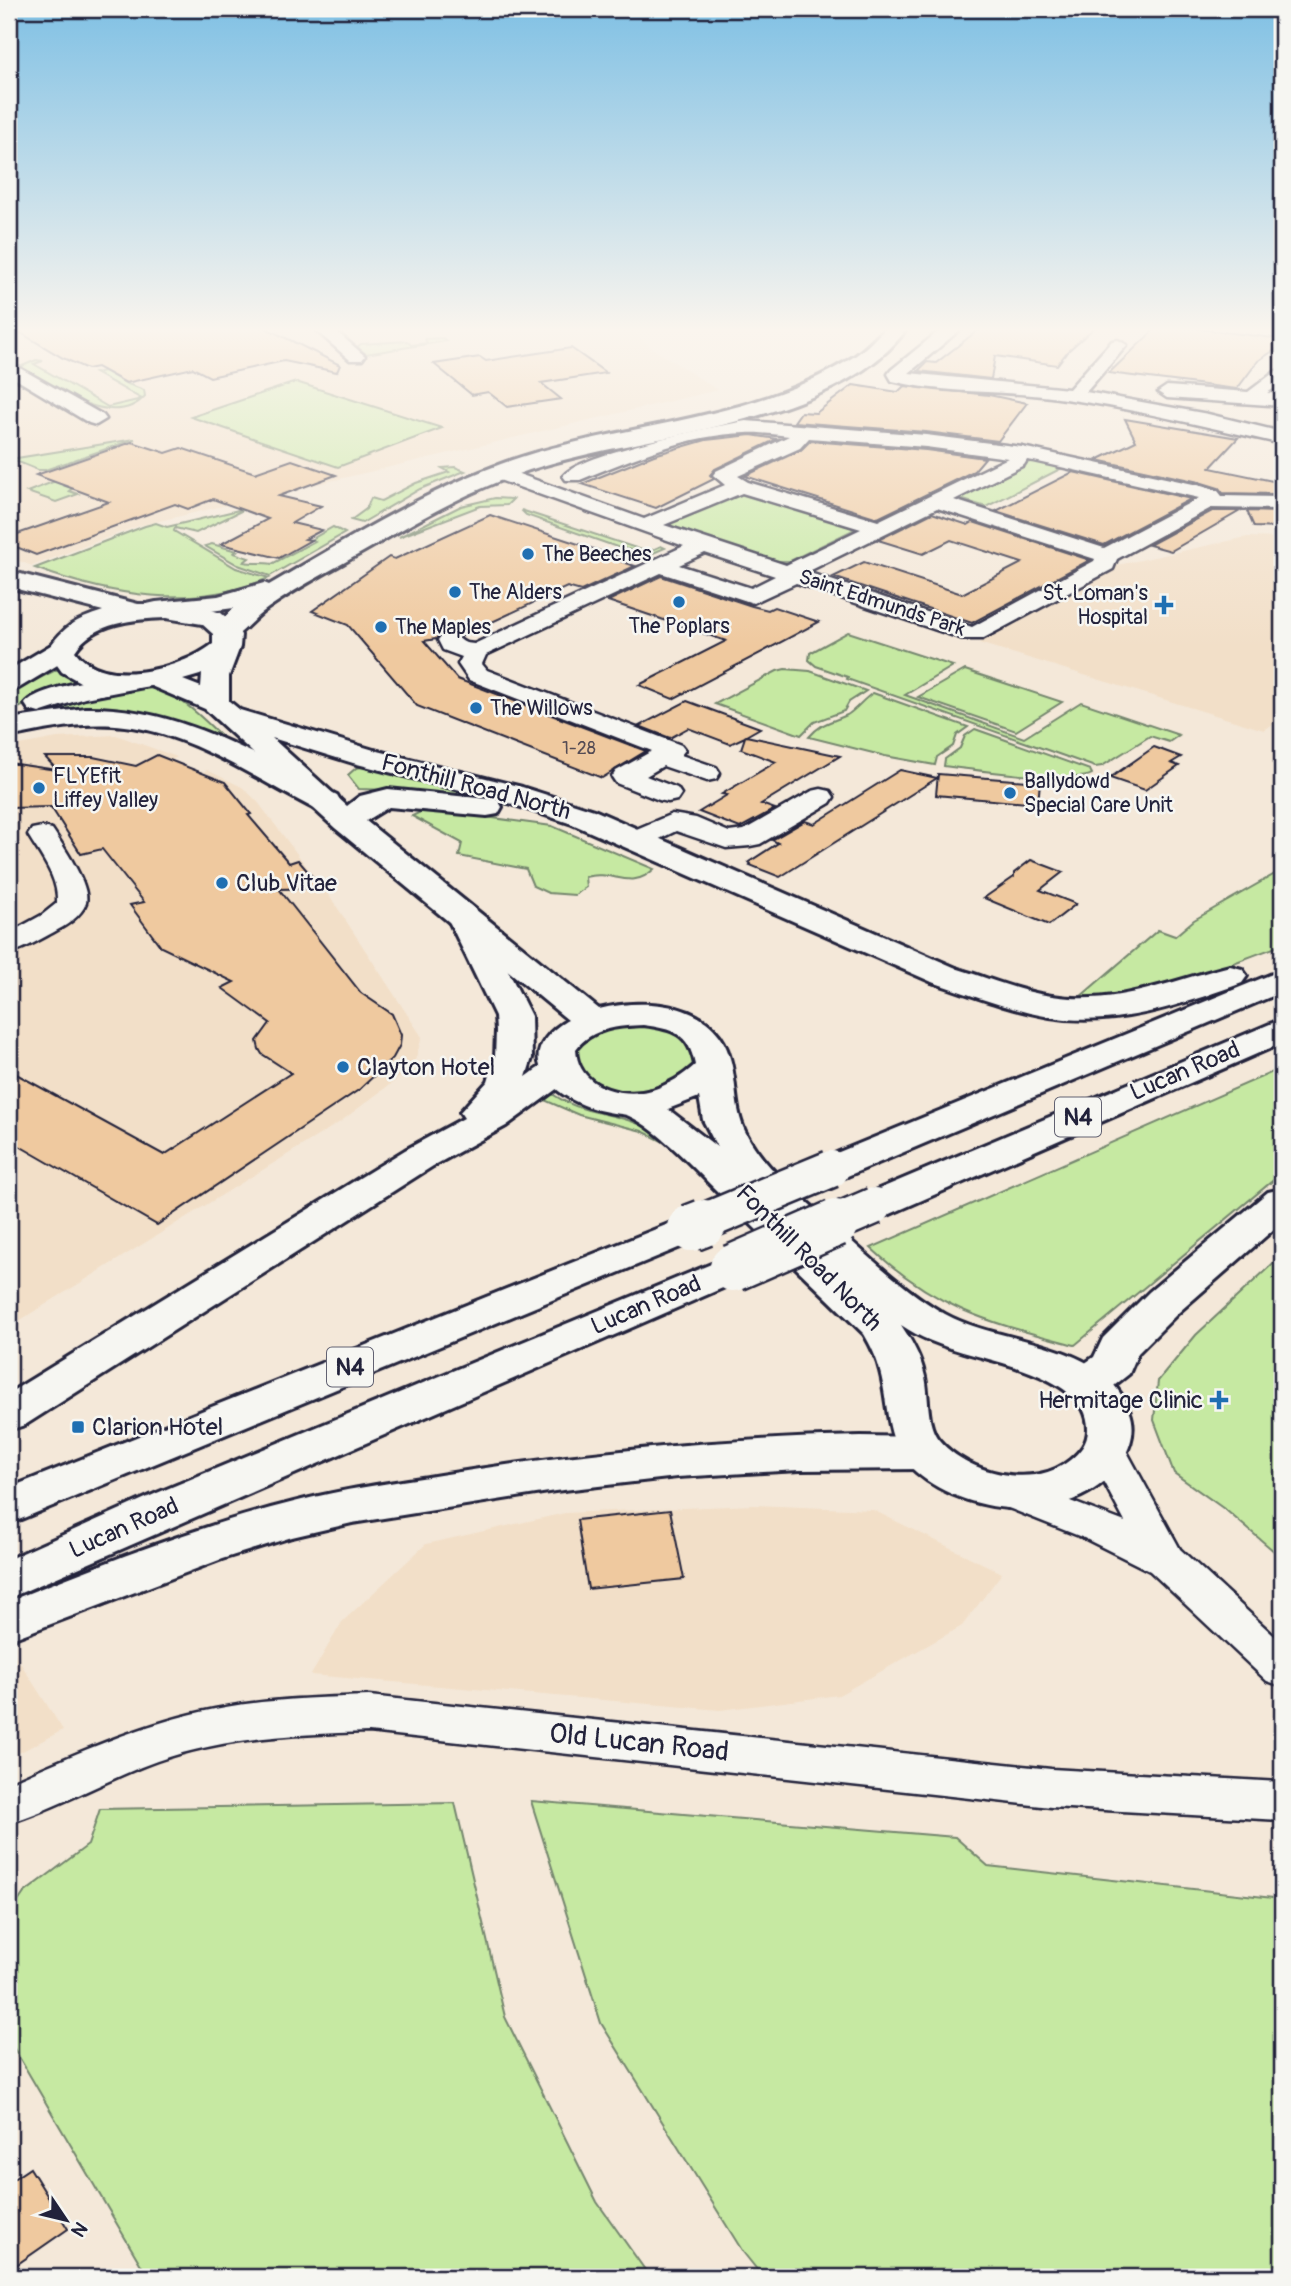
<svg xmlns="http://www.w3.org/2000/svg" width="1291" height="2286" viewBox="0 0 1291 2286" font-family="Pangolin,sans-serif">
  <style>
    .built { fill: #f2dfc8 }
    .green { fill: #c6e9a2; stroke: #74866e; stroke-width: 2 }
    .building { fill: #efc99f; stroke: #22223b; stroke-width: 2 }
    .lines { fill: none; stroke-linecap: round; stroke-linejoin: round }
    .minor-casing { stroke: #22223b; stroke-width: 5 }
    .tertiary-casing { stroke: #22223b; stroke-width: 6 }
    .secondary-casing { stroke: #22223b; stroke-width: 6 }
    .trunk-casing { stroke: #22223b; stroke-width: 6 }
    .minor { fill: #f6f6f2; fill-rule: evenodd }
    .tertiary { fill: #f6f6f2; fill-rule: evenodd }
    .secondary { fill: #f6f6f2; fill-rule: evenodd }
    .trunk { fill: #f6f6f2; fill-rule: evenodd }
    .trunk-bridge-far1-casing { stroke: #22223b; stroke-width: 41; stroke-linecap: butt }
    .trunk-bridge-casing { stroke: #22223b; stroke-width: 51; stroke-linecap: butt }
    .trunk-bridge-far1 { stroke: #f6f6f2; stroke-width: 36 }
    .trunk-bridge { stroke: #f6f6f2; stroke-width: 46 }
    .poi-dot { fill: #1f6fb2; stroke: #f6f6f2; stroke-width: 2.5 }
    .labels { text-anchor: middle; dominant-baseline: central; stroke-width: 5; stroke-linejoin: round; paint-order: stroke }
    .far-number-label { font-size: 18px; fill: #554c54 }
    .far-poi-label { font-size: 21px; fill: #22223b; stroke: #f6f6f2; text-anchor: start }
    .far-street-label { font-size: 21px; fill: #22223b; stroke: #f6f6f2 }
    .shield { fill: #f6f6f2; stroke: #626272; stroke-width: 2 }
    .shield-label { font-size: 23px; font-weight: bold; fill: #22223b }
    .street-label { font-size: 24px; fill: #22223b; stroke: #f6f6f2 }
    .poi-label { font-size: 24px; fill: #22223b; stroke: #f6f6f2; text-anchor: start }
    .near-street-label { font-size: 28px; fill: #22223b; stroke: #f6f6f2 }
  </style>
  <rect width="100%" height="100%" fill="#f4e8d9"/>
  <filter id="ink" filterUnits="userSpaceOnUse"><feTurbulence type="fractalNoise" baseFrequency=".0143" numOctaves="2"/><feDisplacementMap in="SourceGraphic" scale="14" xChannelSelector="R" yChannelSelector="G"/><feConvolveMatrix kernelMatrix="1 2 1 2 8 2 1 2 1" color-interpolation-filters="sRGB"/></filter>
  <g filter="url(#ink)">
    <!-- built -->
    <g class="built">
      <polygon points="9,327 629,327 650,347 718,390 138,526 32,566 9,557"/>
      <polygon points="1247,537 1282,538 1282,718 1264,730 979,643 1113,566"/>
      <polygon points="116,735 177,757 165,764 195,776 207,770 242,787 257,801 335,904 422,1037 413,1067 340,1122 9,1327 9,747 57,738"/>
      <polygon points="754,1505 873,1510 1002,1573 962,1626 839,1695 720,1710 311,1675 342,1622 426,1544 565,1513"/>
      <polygon points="9,1645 63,1730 9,1758"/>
    </g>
    <!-- green -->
    <g class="green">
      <polygon points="443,338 446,341 366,354 357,347 361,344 407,341 411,345 427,343 425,339"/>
      <path d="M36,360L43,361L34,364L108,407L142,399L95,373L104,371L125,383L144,390L145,396C113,432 51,386 20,367Z"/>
      <polygon points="296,382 442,428 338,467 191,417"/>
      <polygon points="135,439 45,470 38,470 11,459"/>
      <polygon points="1032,461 1062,468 986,507 954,497"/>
      <polygon points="455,467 465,471 420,489 362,523 351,520 366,509 371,498 381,501 416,483 449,472 442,468"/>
      <polygon points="58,480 73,488 69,491 78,494 56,502 27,492"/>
      <polygon points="741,492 852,526 853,530 790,561 773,561 673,528 670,523"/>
      <polygon points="495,498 513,499 507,505 480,506 399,537 461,506"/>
      <path d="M247,508L196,533L175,528L174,531L236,568L269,578C193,610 111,596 35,568L145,526L156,523L167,527Z"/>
      <polygon points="521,510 648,552 661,546 665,548 651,554 617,547 526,515"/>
      <path d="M333,527L345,533L270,576L238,565L205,546L212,544L237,551L234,553L249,558L244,562C255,564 262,562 272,564L315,541L312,539Z"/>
      <polygon points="848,632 953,666 905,695 1024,738 1081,702 1179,735 1169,742 1150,736 1102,766 1095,767 847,679 848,677 816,666 809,660 810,653"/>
      <polygon points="62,667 92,679 78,682 9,712 9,693"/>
      <polygon points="785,669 810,671 866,691 849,702 844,711 814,722 801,735 715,704 777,671"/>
      <polygon points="965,670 1062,702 1016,731 918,697"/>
      <path d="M136,686C176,688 198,714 225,740L221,742L123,713L126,709L98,708L38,714L31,711L43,706Z"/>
      <path d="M873,693L968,727L957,735L953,746L937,757L935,765L885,756L809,737C822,722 830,723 847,715C856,710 863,699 873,693Z"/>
      <path d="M975,729L1090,770L1092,774C1077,784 967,769 944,766L945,759L960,748L965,736Z"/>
      <polygon points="367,766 534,808 389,790 359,789 348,775 356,768"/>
      <path d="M427,809L552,826L654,869C630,892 614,869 585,877L586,887L575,895L548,893L533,886L526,869L459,856L462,843L412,816Z"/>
      <path d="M1282,870V945C1221,966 1146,1003 1080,997L1158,930L1175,936L1194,920Z"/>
      <path d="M621,1023L659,1024L688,1039L697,1061C678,1095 616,1104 585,1079C579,1073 576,1062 573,1055C582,1033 600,1030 621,1023Z"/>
      <path d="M1282,1068V1173L1075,1345C989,1322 939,1311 871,1248Z"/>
      <path d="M545,1089C582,1116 601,1109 639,1124C653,1129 664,1139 676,1148L642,1131L579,1115L542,1099Z"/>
      <polygon points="1282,1255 1282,1558 1227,1511 1174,1473 1154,1420 1158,1381 1196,1335"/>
      <polygon points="531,1801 955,1837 988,1866 1282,1899 1282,2277 763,2277 743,2252 601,2023"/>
      <polygon points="455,1803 505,2017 597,2202 650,2277 148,2277 9,2040 9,1915 24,1893 88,1845 100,1809"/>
    </g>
    <!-- building -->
    <g class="building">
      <polygon points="11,327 264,327 340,365 337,372 284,361 210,377 193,368 126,383 97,367 87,369 63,358"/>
      <polygon points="982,327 1095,327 1068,351 1057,365 995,356 991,379 918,371 927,362 936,363"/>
      <polygon points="1157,327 1183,327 1282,339 1282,345 1258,361 1237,389 1109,373"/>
      <polygon points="571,348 606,373 541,383 561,399 507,407 488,392 472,395 434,364 480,357 486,361"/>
      <polygon points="853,385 898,392 904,386 989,395 1027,403 998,441 926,432 794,422 801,412 816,413"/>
      <polygon points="1125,419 1238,438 1210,468 1282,483 1282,488 1275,494 1223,493 1219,488 1199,482 1097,460 1136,441"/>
      <polygon points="751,435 777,439 715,469 710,475 714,479 656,508 582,484 654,455 706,440"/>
      <polygon points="810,441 926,450 985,458 974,471 878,518 745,476 801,450"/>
      <polygon points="132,442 166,453 181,448 255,473 292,460 336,475 279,496 321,506 292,523 322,530 305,539 311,540 279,558 221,544 268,519 213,499 188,509 175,504 36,555 9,544 9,537 109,502 36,475"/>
      <polygon points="1073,472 1191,499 1104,545 996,511"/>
      <polygon points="1212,511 1240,511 1171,551 1149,545"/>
      <polygon points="1247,511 1278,512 1282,528 1254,527"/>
      <polygon points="932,513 968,525 973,522 1090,560 972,623 833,577 864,562 962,594 1022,563 951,540 923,554 878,540"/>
      <polygon points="490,515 624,559 620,561 635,566 581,591 567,587 462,636 447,631 440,633 436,639 424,641 457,679 646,751 602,778 417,706 348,625 312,611 389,557 395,559"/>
      <polygon points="661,576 752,606 768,610 774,607 819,622 673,699 639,685 726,641 608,601"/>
      <polygon points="687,701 760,728 746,736 840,756 761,804 775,809 740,828 699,812 727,795 722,794 776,762 741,749 745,737 730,744 688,728 670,738 639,726"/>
      <polygon points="1154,747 1181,757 1171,763 1179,766 1145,790 1110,778"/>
      <polygon points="157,755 225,782 251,814 248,815 289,863 298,860 322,888 279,889 361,993 392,1014 401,1035 400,1045 393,1058 360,1089 157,1225 9,1140 9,1070 164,1155 291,1073 262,1054 259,1049 257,1041 270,1023 222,988 234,982 161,947 130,905 144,902 102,849 81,854 51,807 9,808 9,763 57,770 45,757 93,757 136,766"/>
      <polygon points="900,770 937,778 780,877 750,865 751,864 749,862 778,843 772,840 805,821 814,824"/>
      <polygon points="938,774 1040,782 1038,804 936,795"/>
      <polygon points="1031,860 1063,872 1040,890 1076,904 1049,925 984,898 1014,877 1014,873"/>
      <polygon points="670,1510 684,1579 588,1589 577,1520"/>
      <polygon points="30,2168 68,2229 9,2270 9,2182"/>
    </g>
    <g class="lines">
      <defs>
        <g id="minor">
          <polygon points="312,327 331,327 365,356 362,360 350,360"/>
          <path d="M944,327H963L909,373L1069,389L1112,341L1118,340L1127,345L1086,392L1208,414L1282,432V444C1206,427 1129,407 1051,397C998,390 944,394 892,381L888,374L891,370Z"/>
          <polygon points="9,362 103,415 106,419 96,425 89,423 9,375"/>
          <polygon points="1282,370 1282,383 1267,393 1282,394 1282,406 1167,398 1158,392 1167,386 1248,392 1276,371"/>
          <path d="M746,421L926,435L1022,447L1198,485L1218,491L1222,496L1282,497V509L1211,508L1117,559L1113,569L982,639H963L796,583L753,603L661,573L486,655L482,664L487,670L681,745L685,750L681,755L716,767L720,773L716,779L707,781L663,766L646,776L677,788L681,794L677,800L668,802L659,800L616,783L612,777L616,771L652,751L469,680L458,664L462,657L443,650L438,640L442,635C459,631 454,638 466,643L474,644L684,546L491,477L488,473L491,469H505L644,519L725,485L713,475L716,471L789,436C775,435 760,432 746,433C690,434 631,459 580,480H566L563,476C579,454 715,426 746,421ZM809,438L926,447L1008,458L878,521L748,482L738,476L800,448ZM1027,460L1034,461L1199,498L1104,548L954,500L1024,465ZM742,493L861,529L786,565L664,525ZM937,508L1095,559L1094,561L972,627L807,572ZM705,553L775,576L751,588L679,565Z"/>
          <polygon points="821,789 830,791 834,797 830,803 760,844 750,846 726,848 676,831 647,845 637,847 627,845 623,839 627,833 672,814 696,818 729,832 744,830 812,791"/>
          <path d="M42,827L52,829C62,844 91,886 86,903C81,917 65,926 54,932C39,940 25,949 9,953V933L42,915L57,903C59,878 40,855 28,835L32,829Z"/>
          <polygon points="1106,1435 1120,1439 1180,1549 1282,1643 1282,1686 1267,1681 1150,1571 1084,1538 991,1501 985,1491 991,1481 1005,1476 1125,1522 1086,1449 1092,1439"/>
          <path d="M369,1696L1051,1769L1282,1782V1820L1051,1807L369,1732C298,1734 225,1737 157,1761C107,1779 60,1807 9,1823V1783C75,1754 143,1723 215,1709C265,1699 317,1698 369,1696Z"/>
        </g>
        <g id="tertiary">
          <path d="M887,327H908C840,425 646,433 539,467C482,484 428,514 377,544C341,565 302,584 268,608C256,616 247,628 236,636C229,640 223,638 216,637L212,631L234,608L156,618L147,616L143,610L147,604L156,602L218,596L264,583L269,585C350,538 432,486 521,457C632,422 755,421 855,356C867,348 877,336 887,327Z"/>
          <polygon points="61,643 71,645 75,651 71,657 19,688 9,690 9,670 51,645"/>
          <path d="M139,672L149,674L153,680L149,686L85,698L39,713L29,710L25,704C37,686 116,676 139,672Z"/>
          <path d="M85,708C179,706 256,756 337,795L341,802L337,809L326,811L315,809C256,779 192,734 125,726C86,721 47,729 9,737V719Z"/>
        </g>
        <path id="secondary" d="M9,571L138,604H191L221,613L234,624L241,635L240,647L229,676V701L240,710L374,750L522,787L594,810L956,968L961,975L956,982L944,985L932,982L572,824L500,800L353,763L272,738L347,806L360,796L388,789L498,800L502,807L498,814L487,816L389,807L366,821L599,1009C646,997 715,1002 730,1058C737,1082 734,1108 745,1131C762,1166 799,1195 828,1220C863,1251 904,1291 945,1314C1003,1346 1101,1338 1129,1410C1136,1427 1132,1444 1123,1459C1082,1527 971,1519 916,1472C884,1445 890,1408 880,1371C877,1358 871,1346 864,1334C816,1287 767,1240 718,1192C695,1169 658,1129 629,1116C623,1113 615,1114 608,1112C584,1108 548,1092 540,1066C533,1046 553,1028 568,1020L335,828L205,709L151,686L113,688L80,682L62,672L47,651C64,626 75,620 103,611L9,587ZM166,618L202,624L213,634V644C181,669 103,690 75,651C94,622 135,619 166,618ZM202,674L201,687L183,680L200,675ZM643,1025C673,1029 689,1033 695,1065C683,1076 668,1085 652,1090C620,1099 577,1086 576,1049C592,1028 618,1026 643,1025ZM699,1097L703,1120L717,1147L668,1109ZM901,1325C952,1360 1020,1356 1069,1393C1081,1402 1088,1413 1088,1429C1088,1443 1080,1452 1070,1460C1034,1490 968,1474 939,1440C925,1424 930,1393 924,1373C920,1355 911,1340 901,1325Z"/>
        <g id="trunk">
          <path d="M465,909L477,912L482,919L531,1016L532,1058L526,1077C543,1065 552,1056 573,1061L578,1069L573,1077L506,1126L433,1166L25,1425L9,1430V1393L405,1150L464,1118L460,1112L488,1081L495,1058L496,1031L495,1016L448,919L453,912Z"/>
          <path d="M944,965C980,974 1015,991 1052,996C1116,1006 1170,981 1230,966L1242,969L1247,976L1242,983C1181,1005 1115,1028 1050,1017C1009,1010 971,995 932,982L927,975L932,968Z"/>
          <polygon points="1282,970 1282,992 845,1177 831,1181 817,1177 811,1169 817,1161"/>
          <polygon points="1282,1019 1282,1043 888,1215 874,1218 860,1215 854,1206 860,1197"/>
          <polygon points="1282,1189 1282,1222 1179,1312 1138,1353 1129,1374 1101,1396 1085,1400 1069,1396 1063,1385 1069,1374 1094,1357 1103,1338 1149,1292 1268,1192"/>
          <polygon points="691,1215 705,1219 711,1228 705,1237 9,1524 9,1488"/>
          <polygon points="733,1255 748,1259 754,1268 748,1277 9,1598 9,1559 157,1493"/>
          <path d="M861,1436L923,1437L939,1442L946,1453L939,1464L923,1469L800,1470L677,1477L555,1491L352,1523L292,1537L222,1559L9,1640V1601C102,1564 197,1526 294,1502C342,1489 391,1483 440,1475C580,1452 719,1439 861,1436Z"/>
        </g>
      </defs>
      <!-- minor casing -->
      <use href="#minor" class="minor-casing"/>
      <!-- tertiary casing -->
      <use href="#tertiary" class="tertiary-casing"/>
      <!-- secondary casing -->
      <use href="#secondary" class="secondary-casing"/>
      <!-- trunk casing -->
      <use href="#trunk" class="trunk-casing"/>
      <!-- minor -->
      <use href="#minor" class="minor"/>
      <!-- tertiary -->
      <use href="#tertiary" class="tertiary"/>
      <!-- secondary -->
      <use href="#secondary" class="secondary"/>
      <!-- trunk -->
      <use href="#trunk" class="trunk"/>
      <defs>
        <g id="trunk-bridge-far1">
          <polyline points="699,1224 831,1169"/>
          <polyline points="832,1224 874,1206"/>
        </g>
        <g id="trunk-bridge">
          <polyline points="691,1228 704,1223"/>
          <polyline points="733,1268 836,1223"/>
        </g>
      </defs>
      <!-- trunk-bridge-far1 casing -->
      <use href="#trunk-bridge-far1" class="trunk-bridge-far1-casing"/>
      <!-- trunk-bridge casing -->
      <use href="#trunk-bridge" class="trunk-bridge-casing"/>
      <!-- trunk-bridge-far1 -->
      <use href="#trunk-bridge-far1" class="trunk-bridge-far1"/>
      <!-- trunk-bridge -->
      <use href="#trunk-bridge" class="trunk-bridge"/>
    </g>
  </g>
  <!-- sky -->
  <linearGradient id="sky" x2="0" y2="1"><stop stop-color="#7fc0e4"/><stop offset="0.51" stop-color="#faf5ee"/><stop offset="1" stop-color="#faf5ee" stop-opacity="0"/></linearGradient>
  <rect width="1291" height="647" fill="url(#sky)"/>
  <!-- markers -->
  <g class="poi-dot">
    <circle cx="528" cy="554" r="7"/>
    <circle cx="455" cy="592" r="7"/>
    <circle cx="679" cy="602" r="7"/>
    <path d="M1160.5 594.5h7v7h7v7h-7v7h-7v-7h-7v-7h7z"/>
    <circle cx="381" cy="627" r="7"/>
    <circle cx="476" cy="708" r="7"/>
    <circle cx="39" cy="788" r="7"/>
    <circle cx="1010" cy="793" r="7"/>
    <circle cx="222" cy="883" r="7"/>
    <circle cx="343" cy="1067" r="7"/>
    <path d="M1215.5 1389.5h7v7h7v7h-7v7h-7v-7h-7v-7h7z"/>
    <rect x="71" y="1420" width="14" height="14" rx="3.5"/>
  </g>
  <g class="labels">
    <!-- far-number labels -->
    <g class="far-number-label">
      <text x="579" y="748">1-28</text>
    </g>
    <!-- far-poi labels -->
    <g class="far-poi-label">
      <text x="542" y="554">The Beeches</text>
      <text x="469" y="592">The Alders</text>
      <text x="1148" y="593" text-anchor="end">St. Loman's<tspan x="1148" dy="24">Hospital</tspan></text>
      <text x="679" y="626" text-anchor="middle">The Poplars</text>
      <text x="395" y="627">The Maples</text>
      <text x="490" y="708">The Willows</text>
      <text x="53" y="776">FLYEfit<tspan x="53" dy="24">Liffey Valley</tspan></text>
      <text x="1024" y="781">Ballydowd<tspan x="1024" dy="24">Special Care Unit</tspan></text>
    </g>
    <!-- far-street labels -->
    <g class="far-street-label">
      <text transform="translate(882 603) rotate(18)">Saint Edmunds Park</text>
    </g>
    <!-- shield labels -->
    <g class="shield">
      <rect x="1055" y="1097.5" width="46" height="39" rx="5"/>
      <rect x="327" y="1347.5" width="46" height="39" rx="5"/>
    </g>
    <g class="shield-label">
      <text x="1078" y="1117">N4</text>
      <text x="350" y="1367">N4</text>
    </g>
    <!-- street labels -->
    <g class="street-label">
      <text transform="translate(476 787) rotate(15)">Fonthill Road North</text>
      <text transform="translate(1185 1071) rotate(-23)">Lucan Road</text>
      <text transform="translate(809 1258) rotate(45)">Fonthill Road North</text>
      <text transform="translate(646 1305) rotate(-23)">Lucan Road</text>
      <text transform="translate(124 1528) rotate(-24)">Lucan Road</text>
    </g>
    <!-- poi labels -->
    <g class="poi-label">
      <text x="236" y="883">Club Vitae</text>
      <text x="357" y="1067">Clayton Hotel</text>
      <text x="1203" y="1400" text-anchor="end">Hermitage Clinic</text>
      <text x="92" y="1427">Clarion Hotel</text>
    </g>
    <!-- near-street labels -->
    <g class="near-street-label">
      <text transform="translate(639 1743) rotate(6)">Old Lucan Road</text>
    </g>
  </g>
  <!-- margin -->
  <rect width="1291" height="2286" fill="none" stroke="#f6f6f2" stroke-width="35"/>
  <rect x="18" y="18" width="1256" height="2251" fill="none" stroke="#22223b" stroke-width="2.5" filter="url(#ink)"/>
  <!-- north arrow -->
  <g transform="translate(66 2220) rotate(125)" stroke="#f6f6f2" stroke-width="5" paint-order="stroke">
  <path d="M0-5L12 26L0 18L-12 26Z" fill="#22223b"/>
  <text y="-10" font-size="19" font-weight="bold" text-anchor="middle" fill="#22223b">N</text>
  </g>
</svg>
